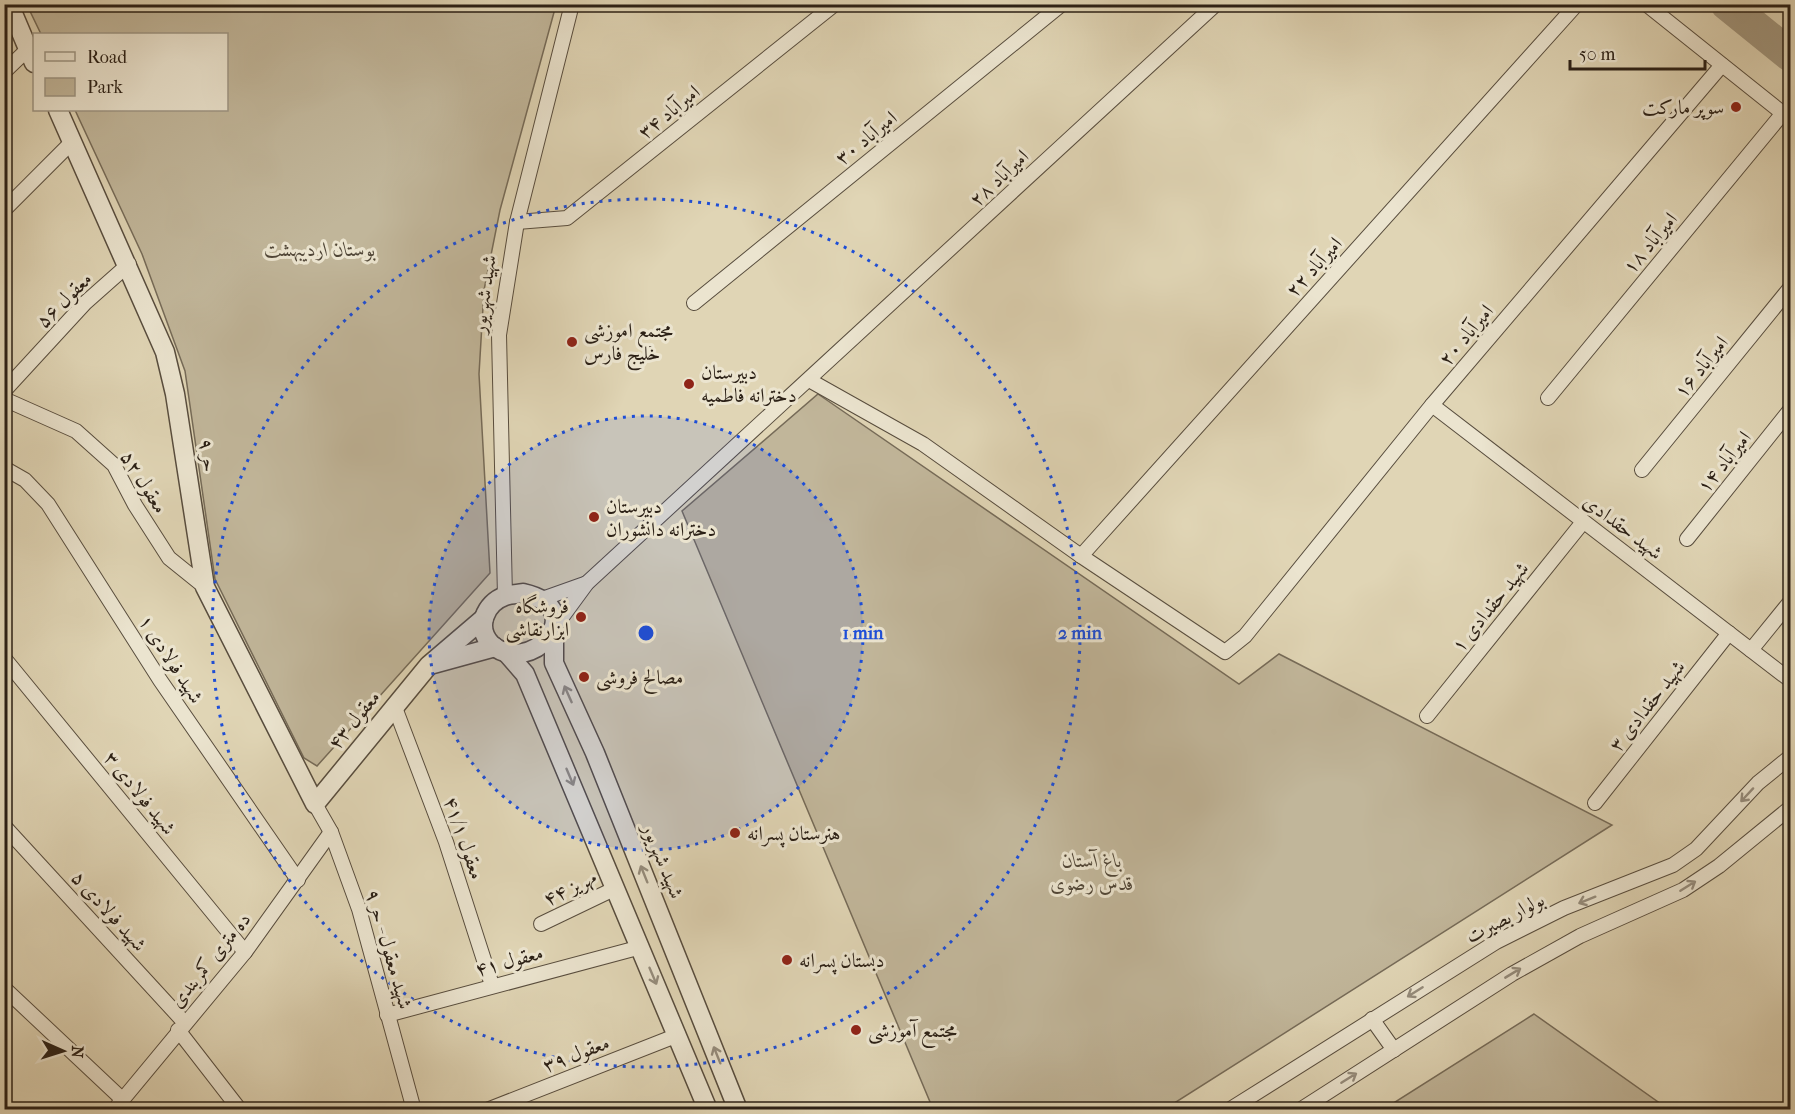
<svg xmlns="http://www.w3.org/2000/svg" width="1795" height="1114" viewBox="0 0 1795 1114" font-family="'IM FELL French Canon',Amiri,serif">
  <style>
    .green { fill: #c1b69a; stroke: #766b58; stroke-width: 1.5 }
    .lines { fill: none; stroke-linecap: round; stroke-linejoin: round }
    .river { stroke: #a2977f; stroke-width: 33 }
    .minor-casing { stroke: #584d3e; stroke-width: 16 }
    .tertiary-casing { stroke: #584d3e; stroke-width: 21 }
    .minor { stroke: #ebe4cf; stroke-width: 14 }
    .tertiary { stroke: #ebe4cf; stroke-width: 18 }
    .oneway { stroke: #958c7c }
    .ring { fill: none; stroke: #1d4ed8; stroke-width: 3; stroke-dasharray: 3 6 }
    .poi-dot { fill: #8f2418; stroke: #ebe4cf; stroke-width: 2 }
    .labels { text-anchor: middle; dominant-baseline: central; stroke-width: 6; stroke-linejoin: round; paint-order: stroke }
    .poi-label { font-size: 20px; fill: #2b2016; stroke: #ebe4cf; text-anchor: start }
    .street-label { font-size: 20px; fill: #2b2016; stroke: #ebe4cf }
    .park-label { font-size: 20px; font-style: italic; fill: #504637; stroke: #ebe4cf }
    .centre { fill: #1d4ed8; stroke: #ebe4cf; stroke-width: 3 }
    .ring-label { font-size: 18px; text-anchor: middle; font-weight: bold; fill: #1d4ed8; stroke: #ebe4cf; stroke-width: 6; stroke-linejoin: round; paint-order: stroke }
  </style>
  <rect width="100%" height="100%" fill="#e0d5b5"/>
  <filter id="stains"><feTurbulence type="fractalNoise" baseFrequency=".00333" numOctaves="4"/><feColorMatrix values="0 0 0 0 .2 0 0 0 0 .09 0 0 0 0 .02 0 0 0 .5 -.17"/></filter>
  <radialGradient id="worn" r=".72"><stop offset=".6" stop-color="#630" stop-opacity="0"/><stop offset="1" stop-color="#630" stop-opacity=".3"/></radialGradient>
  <!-- green -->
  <g class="green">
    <polygon points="27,5 556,5 500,210 484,290 479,374 490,573 317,766 304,758 215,579 185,371 142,254 75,110 226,110 226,34 41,34"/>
    <polygon points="818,394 1239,684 1279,654 1612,825 1165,1109 933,1109 682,511"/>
    <polygon points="1534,1014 1668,1109 1384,1109"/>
  </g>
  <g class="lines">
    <!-- river -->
    <polyline class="river" points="1727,4 1790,55"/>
    <defs>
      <g id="minor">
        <polyline points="1646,4 1790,119"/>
        <polyline points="4,72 28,49"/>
        <polyline points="4,210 73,141"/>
        <polyline points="517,222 567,218 835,4"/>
        <polyline points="694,303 1062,4"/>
        <polyline points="809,380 923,444 1081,556 1225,652 1245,636 1432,405 1722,65"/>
        <polyline points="4,391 85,303 129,264"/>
        <polyline points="1548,398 1783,113"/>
        <polyline points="4,399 76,431 114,465 135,505 169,558 205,587"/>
        <polyline points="1432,405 1790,680"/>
        <polyline points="4,468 25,480 48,504 160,680 298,880"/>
        <polyline points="1642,470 1790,288"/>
        <polyline points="1687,539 1790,410"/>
        <polyline points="1081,556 1577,4"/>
        <polyline points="505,596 499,335 517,222 572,4"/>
        <polyline points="542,599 587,583"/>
        <polyline points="554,628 587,583 1216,4"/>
        <polyline points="1751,650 1790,602"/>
        <polyline points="4,658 245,952"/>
        <polyline points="394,705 446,842 492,985"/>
        <polyline points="1427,716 1583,522"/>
        <polyline points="1595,803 1729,633"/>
        <polyline points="315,804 331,832 359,909 414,1110"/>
        <polyline points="4,826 184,1022"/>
        <polyline points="541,924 616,888"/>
        <polyline points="4,988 122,1099"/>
        <polyline points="387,1015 641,947"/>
        <polyline points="1372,1019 1394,1050"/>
        <polyline points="178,1030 240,1110"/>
        <polyline points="114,1110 245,952 331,832"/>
        <polyline points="487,1110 678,1035"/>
        <polyline points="1229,1110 1496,942 1564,908 1673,865 1696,849 1758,783 1790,757"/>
        <polyline points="1300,1110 1512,974 1580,936 1683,890 1719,866 1790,808"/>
      </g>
      <g id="tertiary">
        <polyline points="9,4 34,63"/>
        <polyline points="58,110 165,352 175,394 205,587 315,804 429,665 484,618"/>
        <path d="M523,593C594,609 529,679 491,644C475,628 485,603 505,596C511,594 518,594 523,593Z"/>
        <polyline points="554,628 554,663 595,753 738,1110"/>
        <polyline points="505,651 525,674 708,1110"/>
        <polyline points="433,664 495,647"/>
      </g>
    </defs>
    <!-- minor casing -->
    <use href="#minor" class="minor-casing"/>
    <!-- tertiary casing -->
    <use href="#tertiary" class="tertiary-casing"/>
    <!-- minor -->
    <use href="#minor" class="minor"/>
    <!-- tertiary -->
    <use href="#tertiary" class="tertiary"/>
  </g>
  <!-- one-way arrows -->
  <defs><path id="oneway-shaft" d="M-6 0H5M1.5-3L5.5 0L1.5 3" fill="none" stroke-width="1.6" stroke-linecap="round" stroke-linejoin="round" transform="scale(1.5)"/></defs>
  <g class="oneway">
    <use href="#oneway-shaft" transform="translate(568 694) rotate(-114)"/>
    <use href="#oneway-shaft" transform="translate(570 777) rotate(67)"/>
    <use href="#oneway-shaft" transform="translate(1747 795) rotate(133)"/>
    <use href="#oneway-shaft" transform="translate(644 874) rotate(-112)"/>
    <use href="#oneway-shaft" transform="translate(1688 886) rotate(-32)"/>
    <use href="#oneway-shaft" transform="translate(1587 900) rotate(158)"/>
    <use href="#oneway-shaft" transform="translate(1513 973) rotate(-31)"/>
    <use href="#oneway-shaft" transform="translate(653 976) rotate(67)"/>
    <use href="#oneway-shaft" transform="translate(1415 992) rotate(148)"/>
    <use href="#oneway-shaft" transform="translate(717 1055) rotate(-112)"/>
    <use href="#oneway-shaft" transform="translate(1349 1078) rotate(-32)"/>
  </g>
  <!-- distance rings -->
  <circle cx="646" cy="633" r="217" fill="#1d4ed8" fill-opacity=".12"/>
  <g class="ring">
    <circle cx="646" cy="633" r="217"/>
    <circle cx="646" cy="633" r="434"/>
  </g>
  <!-- markers -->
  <g class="poi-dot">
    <circle cx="1736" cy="107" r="6"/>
    <circle cx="572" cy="342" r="6"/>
    <circle cx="689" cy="384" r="6"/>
    <circle cx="594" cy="517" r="6"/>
    <circle cx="581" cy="617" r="6"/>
    <circle cx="584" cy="677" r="6"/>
    <circle cx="735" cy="833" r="6"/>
    <circle cx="787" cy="960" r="6"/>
    <circle cx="856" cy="1030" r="6"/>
  </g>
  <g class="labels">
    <!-- poi labels -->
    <g class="poi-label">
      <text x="1724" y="107" text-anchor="end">سوپر مارکت</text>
      <text x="584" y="330">مجتمع اموزشی<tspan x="584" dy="23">خلیج فارس</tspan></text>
      <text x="701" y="372">دبیرستان<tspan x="701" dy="23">دخترانه فاطمیه</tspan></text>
      <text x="606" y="506">دبیرستان<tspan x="606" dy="23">دخترانه دانشوران</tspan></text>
      <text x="569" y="606" text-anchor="end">فروشگاه<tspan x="569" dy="23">ابزارنقاشی</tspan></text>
      <text x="596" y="677">مصالح فروشی</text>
      <text x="747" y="833">هنرستان پسرانه</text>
      <text x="799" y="960">دبستان پسرانه</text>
      <text x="868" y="1030">مجتمع آموزشی</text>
    </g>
    <!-- street labels -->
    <g class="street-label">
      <text transform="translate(669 112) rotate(-39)">امیرآباد ۳۴</text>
      <text transform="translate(866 138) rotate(-39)">امیرآباد ۳۰</text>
      <text transform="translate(999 178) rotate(-43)">امیرآباد ۲۸</text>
      <text transform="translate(1650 243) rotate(-50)">امیرآباد ۱۸</text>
      <text transform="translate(1314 267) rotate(-48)">امیرآباد ۲۲</text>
      <text transform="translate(484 294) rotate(-82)">شهید شهریور</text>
      <text transform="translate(64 300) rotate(-45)">معقول ۵۶</text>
      <text transform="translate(1466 335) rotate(-50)">امیرآباد ۲۰</text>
      <text transform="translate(1701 367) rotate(-51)">امیرآباد ۱۶</text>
      <text transform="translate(208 455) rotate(81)">حر ۹</text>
      <text transform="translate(1724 462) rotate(-51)">امیرآباد ۱۴</text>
      <text transform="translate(144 482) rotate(58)">معقول ۵۲</text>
      <text transform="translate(1623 527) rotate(37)">شهید حقدادی</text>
      <text transform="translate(1490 607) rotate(-51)">شهید حقدادی ۱</text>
      <text transform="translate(171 659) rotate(57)">شهید فولادی ۱</text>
      <text transform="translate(1647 706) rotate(-52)">شهید حقدادی ۳</text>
      <text transform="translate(354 720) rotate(-51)">معقول ۴۳</text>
      <text transform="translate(140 793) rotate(51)">شهید فولادی ۳</text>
      <text transform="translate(464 838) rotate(71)">معقول ۴۱/۱</text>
      <text transform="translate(663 861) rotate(68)">شهید شهریور</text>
      <text transform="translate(570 888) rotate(-26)">مهریز ۴۴</text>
      <text transform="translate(109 911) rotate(48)">شهید فولادی ۵</text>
      <text transform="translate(1505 918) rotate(-28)">بولوار بصیرت</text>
      <text transform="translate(389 949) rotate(74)">شهید معقول - حر ۹</text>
      <text transform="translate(210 960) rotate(-51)">ده متری کمربندی</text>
      <text transform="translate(509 961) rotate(-15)">معقول ۴۱</text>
      <text transform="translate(576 1054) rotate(-21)">معقول ۳۹</text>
    </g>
    <!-- park labels -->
    <g class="park-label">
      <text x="320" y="249">بوستان اردیبهشت</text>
      <text x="1092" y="860">باغ آستان<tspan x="1092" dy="23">قدس رضوی</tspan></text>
    </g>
  </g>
  <circle cx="646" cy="633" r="9" class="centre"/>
  <g class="ring-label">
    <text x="863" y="639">1 min</text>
    <text x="1080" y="639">2 min</text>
  </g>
  <!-- margin -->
  <rect width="1795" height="1114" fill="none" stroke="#e0d5b5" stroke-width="24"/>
  <rect x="6" y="6" width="1783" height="1102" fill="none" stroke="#2b2016" stroke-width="3"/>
  <rect x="12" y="12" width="1771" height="1090" fill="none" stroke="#2b2016" stroke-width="1.5"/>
  <!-- legend -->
  <rect x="33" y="33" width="195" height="78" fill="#ebe4cf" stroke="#9e9685" stroke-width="1.5"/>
  <rect x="45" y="52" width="30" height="9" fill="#ebe4cf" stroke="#9e9685" stroke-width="1.5"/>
  <text x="87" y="63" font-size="18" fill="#2b2016">Road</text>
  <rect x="45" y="78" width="30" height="18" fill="#c1b69a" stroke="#9e9685" stroke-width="1.5"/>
  <text x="87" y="93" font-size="18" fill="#2b2016">Park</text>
  <!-- north arrow -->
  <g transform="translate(63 1051) rotate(93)" stroke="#ebe4cf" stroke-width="4.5" paint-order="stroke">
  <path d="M0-4.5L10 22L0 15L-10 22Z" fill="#2b2016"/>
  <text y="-9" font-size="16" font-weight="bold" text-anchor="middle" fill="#2b2016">N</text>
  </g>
  <!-- scale -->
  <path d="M1570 60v9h135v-9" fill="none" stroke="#2b2016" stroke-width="3"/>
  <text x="1579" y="60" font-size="18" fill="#2b2016" stroke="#ebe4cf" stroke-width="4.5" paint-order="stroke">50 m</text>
  <rect width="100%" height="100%" filter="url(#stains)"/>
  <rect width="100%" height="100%" fill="url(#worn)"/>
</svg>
